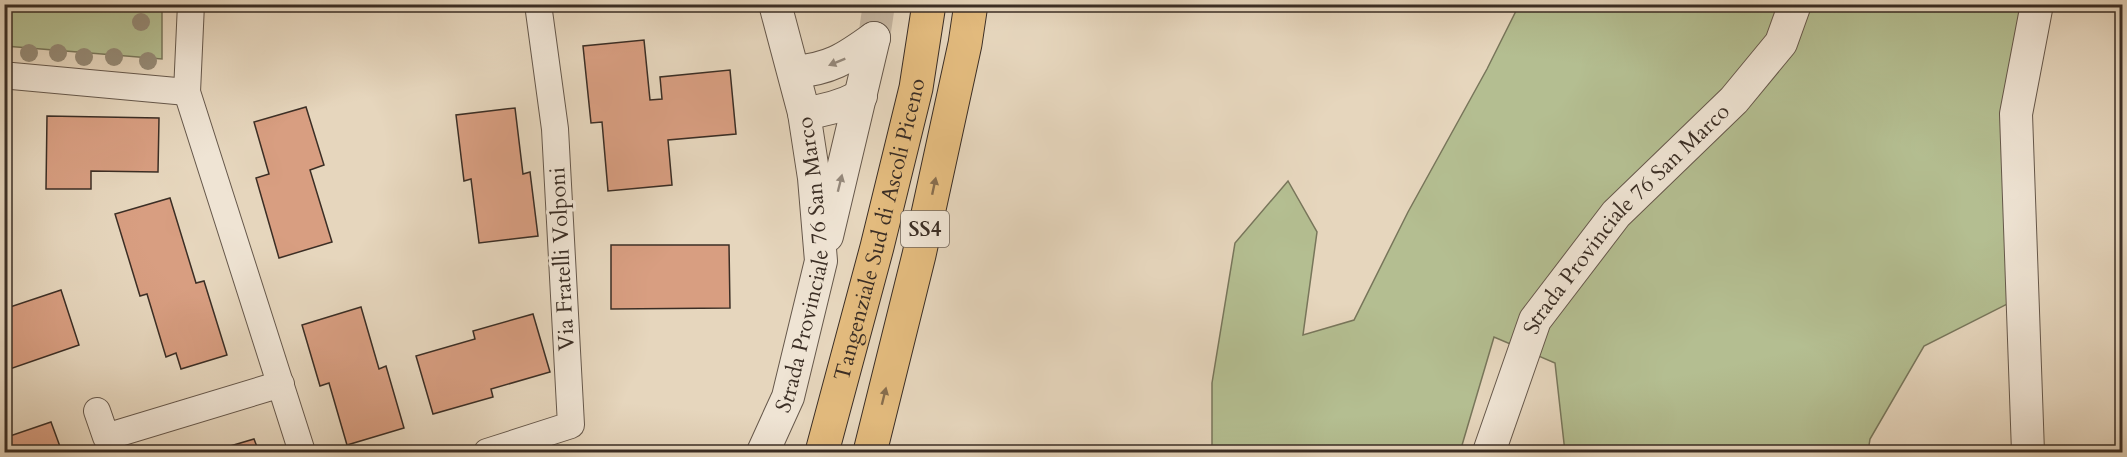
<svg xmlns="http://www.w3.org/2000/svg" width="2127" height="457" viewBox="0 0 2127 457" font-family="Cardo,serif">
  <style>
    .green { fill: #b4be91; stroke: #78765b; stroke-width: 1.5 }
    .building { fill: #d89e81; stroke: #3b2e25; stroke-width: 1.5 }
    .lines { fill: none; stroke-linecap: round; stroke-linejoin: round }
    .tertiary-tunnel { stroke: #c4b49f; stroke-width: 32; stroke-dasharray: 32 16; stroke-linecap: butt }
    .minor-casing { stroke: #66584b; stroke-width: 28 }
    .tertiary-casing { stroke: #66584b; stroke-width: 34 }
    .trunk-casing { stroke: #3b2e25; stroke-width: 35 }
    .minor { stroke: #efe4d4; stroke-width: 26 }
    .tertiary { stroke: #efe4d4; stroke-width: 32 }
    .trunk { stroke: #e3bb7e; stroke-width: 33 }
    .tree { fill: #958a76 }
    .oneway { fill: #95897c }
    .oneway2 { fill: #876d4d }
    .labels { text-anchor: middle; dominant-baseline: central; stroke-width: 6; stroke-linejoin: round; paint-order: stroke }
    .shield { fill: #efe4d4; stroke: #71655a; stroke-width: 1.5 }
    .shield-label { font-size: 21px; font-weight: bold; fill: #3b2e25 }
    .street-label { font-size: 22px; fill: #3b2e25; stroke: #efe4d4 }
  </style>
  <rect width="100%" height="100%" fill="#e6d6bd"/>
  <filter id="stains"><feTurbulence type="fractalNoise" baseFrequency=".00333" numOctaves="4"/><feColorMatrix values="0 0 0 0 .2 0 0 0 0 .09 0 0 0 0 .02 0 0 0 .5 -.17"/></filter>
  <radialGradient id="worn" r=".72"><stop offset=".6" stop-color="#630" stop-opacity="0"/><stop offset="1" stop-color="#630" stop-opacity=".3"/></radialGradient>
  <!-- green -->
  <g class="green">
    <polygon points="9,5 162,5 162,59 5,46 5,22"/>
    <polygon points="1519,5 2023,5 2037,289 1924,346 1870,439 1868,452 1565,452 1555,363 1494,337 1460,452 1212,452 1212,383 1235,243 1288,181 1317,232 1303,335 1354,320 1408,212 1487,69"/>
  </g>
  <!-- building -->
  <g class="building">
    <polygon points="644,40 650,100 662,99 660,77 730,70 736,134 668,140 672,185 608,191 602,122 591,123 583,46"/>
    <polygon points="306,107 324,165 310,170 332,242 279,258 256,178 269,174 254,122"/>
    <polygon points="515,108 523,174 530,172 538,236 479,243 471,179 464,181 456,115"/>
    <polygon points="47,116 159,118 158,172 91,171 91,189 46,189"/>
    <polygon points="170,198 196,283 204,281 227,355 181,369 176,353 166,357 147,294 140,296 115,214"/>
    <polygon points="611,245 729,245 730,308 611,309"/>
    <polygon points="61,290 79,345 4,371 4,309"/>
    <polygon points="361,307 379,369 386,366 404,428 347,445 329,383 320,386 302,325"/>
    <polygon points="533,314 550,372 491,389 493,397 433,414 416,356 475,339 473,331"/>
    <polygon points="51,422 62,452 4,452 4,438"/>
    <polygon points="254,439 259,452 210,452"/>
  </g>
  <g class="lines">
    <!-- tertiary-tunnel -->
    <polyline class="tertiary-tunnel" points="874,38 879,4"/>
    <defs>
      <g id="minor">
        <polyline points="191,4 187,92 302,452"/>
        <polyline points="12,76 187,92"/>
        <polyline points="97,411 106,437 281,384"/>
        <polyline points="487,452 571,425 555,129 538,4"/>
      </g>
      <g id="tertiary">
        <path d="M794,72C830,69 845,59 874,38"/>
        <path d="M804,113C826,111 842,106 861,96"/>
        <polyline points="827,236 874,38"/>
        <path id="s1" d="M763,452L788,397L821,261L814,178L804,113L775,4"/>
        <path id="s2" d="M1489,452L1535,320L1616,214L1734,100L1781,43L1795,4"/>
        <polyline points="2028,452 2016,114 2037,4"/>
      </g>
      <g id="trunk">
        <path id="s3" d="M822,452L877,247L916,88L929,4"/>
        <polyline points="870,452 919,255 965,44 971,4"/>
      </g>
    </defs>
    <!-- minor casing -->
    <use href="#minor" class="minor-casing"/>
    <!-- tertiary casing -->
    <use href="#tertiary" class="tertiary-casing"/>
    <!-- trunk casing -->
    <use href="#trunk" class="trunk-casing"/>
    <!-- minor -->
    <use href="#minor" class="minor"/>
    <!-- tertiary -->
    <use href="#tertiary" class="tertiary"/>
    <!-- trunk -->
    <use href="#trunk" class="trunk"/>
  </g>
  <!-- trees -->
  <g class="tree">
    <circle cx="141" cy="22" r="9"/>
    <circle cx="29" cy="53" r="9"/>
    <circle cx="58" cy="53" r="9"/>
    <circle cx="84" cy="57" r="9"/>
    <circle cx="114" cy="57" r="9"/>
    <circle cx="148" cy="61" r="9"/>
  </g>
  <!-- one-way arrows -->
  <defs><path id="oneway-solid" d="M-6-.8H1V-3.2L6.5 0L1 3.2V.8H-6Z" transform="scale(1.5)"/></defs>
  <g class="oneway">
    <use href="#oneway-solid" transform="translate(837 62) rotate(158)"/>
    <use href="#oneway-solid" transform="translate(840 183) rotate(-76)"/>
  </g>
  <g class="oneway2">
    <use href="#oneway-solid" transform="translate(934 186) rotate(-78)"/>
    <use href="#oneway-solid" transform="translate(884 396) rotate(-76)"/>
  </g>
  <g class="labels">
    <!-- shield labels -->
    <rect class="shield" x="901" y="211" width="48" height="36" rx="4.5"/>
    <g class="shield-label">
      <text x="925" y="229">SS4</text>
    </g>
    <!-- street labels -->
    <g class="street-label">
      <text stroke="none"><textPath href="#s2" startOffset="276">Strada Provinciale 76 San Marco</textPath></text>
      <text stroke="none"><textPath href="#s3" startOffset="230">Tangenziale Sud di Ascoli Piceno</textPath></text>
      <text transform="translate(562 259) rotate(-93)">Via Fratelli Volponi</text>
      <text stroke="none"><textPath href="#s1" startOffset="195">Strada Provinciale 76 San Marco</textPath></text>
    </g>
  </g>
  <!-- margin -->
  <rect width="2127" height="457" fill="none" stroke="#e6d6bd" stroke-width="24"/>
  <rect x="6" y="6" width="2115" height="445" fill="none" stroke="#3b2e25" stroke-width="3"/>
  <rect x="12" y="12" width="2103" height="433" fill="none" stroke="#3b2e25" stroke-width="1.5"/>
  <rect width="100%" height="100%" filter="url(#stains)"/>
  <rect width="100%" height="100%" fill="url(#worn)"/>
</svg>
